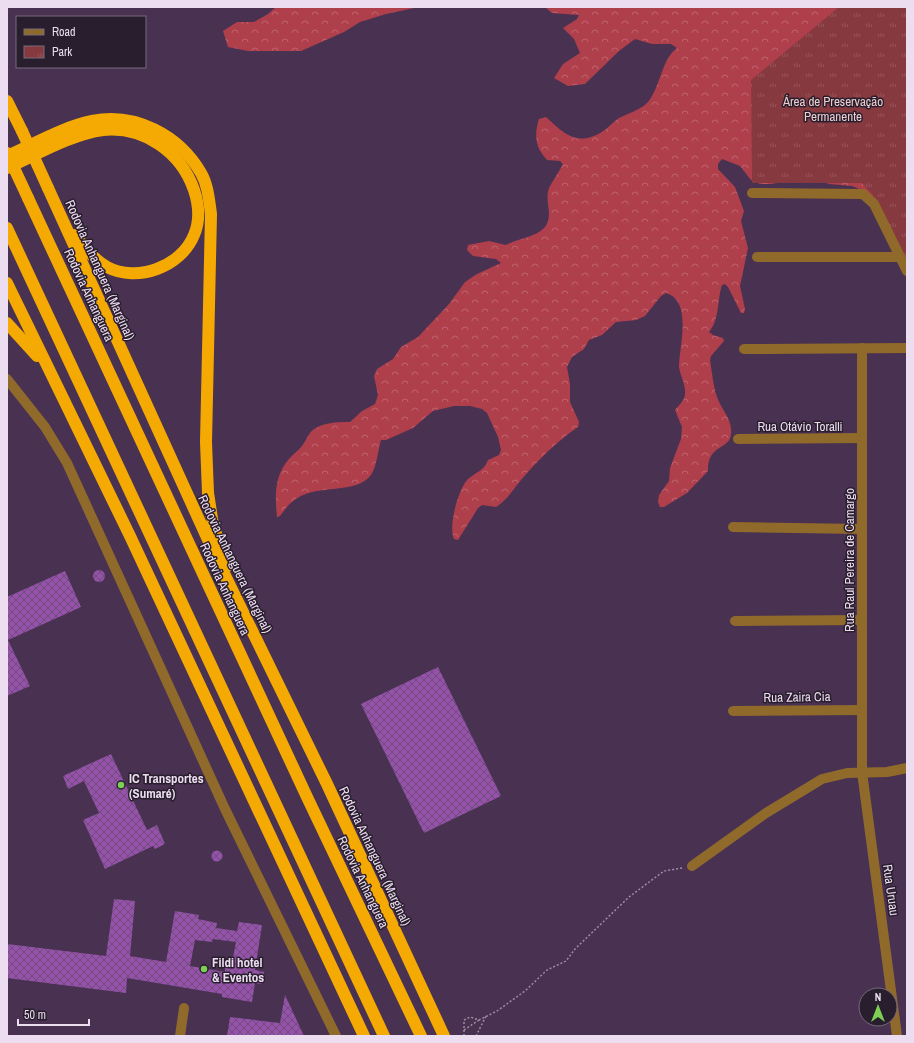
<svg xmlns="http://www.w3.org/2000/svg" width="914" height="1043" viewBox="0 0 914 1043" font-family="'Archivo Narrow',sans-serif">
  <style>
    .forest { fill: url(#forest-crowns) }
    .park { fill: url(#park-tufts) }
    .building { fill: url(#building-cross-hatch); fill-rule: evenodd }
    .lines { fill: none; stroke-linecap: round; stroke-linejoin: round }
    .path { stroke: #9f8ba5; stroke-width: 1.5; stroke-dasharray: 2 2; stroke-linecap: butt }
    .street { stroke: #906a2b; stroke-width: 10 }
    .highway { stroke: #f4aa02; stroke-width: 12 }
    .highway-bridge { stroke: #f4aa02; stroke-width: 12 }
    .poi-dot { fill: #7cd155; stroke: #291e2d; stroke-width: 1.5 }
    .labels { text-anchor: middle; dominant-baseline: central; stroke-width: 3; stroke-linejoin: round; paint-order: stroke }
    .park-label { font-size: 13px; fill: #edcece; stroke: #291e2d }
    .street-label { font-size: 13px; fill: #ecddf1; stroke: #291e2d }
    .poi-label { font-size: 13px; font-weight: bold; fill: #ecddf1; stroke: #291e2d; text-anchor: start }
  </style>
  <defs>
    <pattern id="forest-crowns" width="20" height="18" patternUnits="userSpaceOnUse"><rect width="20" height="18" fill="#af3f4b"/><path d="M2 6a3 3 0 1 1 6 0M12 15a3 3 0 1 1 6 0" fill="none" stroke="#be636e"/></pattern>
    <pattern id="park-tufts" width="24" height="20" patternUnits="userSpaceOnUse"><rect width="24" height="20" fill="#86393f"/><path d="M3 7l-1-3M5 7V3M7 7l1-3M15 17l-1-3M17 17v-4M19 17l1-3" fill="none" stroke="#97555b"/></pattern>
    <pattern id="building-cross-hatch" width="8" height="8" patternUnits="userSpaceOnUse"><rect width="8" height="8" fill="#9453a9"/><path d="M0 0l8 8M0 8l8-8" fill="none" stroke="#714b7d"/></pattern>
  </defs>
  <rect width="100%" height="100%" fill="#493152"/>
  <!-- forest -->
  <g class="forest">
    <polygon points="276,7 419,7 386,14 360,22 344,32 301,51 248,51 228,47 223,31 237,22 254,22 268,14"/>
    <path d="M545,7H907V243L864,191L852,186L829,184L814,177L771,184H760L751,180L740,166L722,159L718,164V169L735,187L744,211L741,221L748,248L740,286L745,309L744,313H741L728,287L725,284L722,285C717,300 720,319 709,332L713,335L723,338L724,341L711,356L710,360C712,372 713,385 717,397C721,409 733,420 731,434C730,450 707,444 708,471L687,493L664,507H660L658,502L659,495L669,481L670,468L681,439L682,427L675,410C679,405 685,400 685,394C686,385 680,375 679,367C679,347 693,301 666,293L661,296L645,316L636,320L616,322L602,335L589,340L584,349L572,357L567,367L570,384V402L579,422L578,427C557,441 538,460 521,480C512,491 508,499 496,507L482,505L478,508L458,540L454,539C448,527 458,489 468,479C476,472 484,471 488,460L499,455L501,450L498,437L487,413L482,409L470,406H454L433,411L413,428L386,440H381C378,450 377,466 371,475C356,496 313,482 292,502C287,506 284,511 280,516L277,517C275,496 274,476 289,459C293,454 298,451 302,446C305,442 307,437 310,433C319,422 338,422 350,422L362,411L375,404L378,395L374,376L377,369L393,359L401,347L418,337L449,304L465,282L477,274L501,263L496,259L473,256L467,250L468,245L489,241L506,245C518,238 535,238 545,227C554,215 544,201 549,188C553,180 559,172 563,164L560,161L547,160C535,147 534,135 539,119L546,117C564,134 577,147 602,132C608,128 613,122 619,118C627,114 642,109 648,102C661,86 661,60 677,48L671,44H652L635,39L619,51L585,84L568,86L554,78L563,64L580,53L574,39L563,28L577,19L579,15L552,13Z"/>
  </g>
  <!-- park -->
  <polygon class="park" points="839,7 907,7 907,267 876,199 862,183 752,183 751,80"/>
  <!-- building -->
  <g class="building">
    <circle cx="99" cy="576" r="6"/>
    <polygon points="65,571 81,607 8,640 30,686 7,696 7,597"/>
    <polygon points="438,667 501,796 424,833 361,704"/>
    <polygon points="111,754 147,830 157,825 165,844 155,849 153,846 105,869 83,820 99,813 84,781 68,789 63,776"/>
    <circle cx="217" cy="856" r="5.5"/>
    <path d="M114,899L135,901L130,956L166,962L175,911L199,915L198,919L217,923L216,928L237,931L239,922L262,925L255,970L264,972L262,984L255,983L252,1002L222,997V994L127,978L126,993L7,978V944L106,956ZM213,939L236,942L231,968L225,967V972L190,966L195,940L212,942Z"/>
    <polygon points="285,995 304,1036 227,1036 230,1017 280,1023"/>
  </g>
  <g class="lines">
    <!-- path -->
    <g class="path">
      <polyline points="464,1030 479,1020"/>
      <polyline points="464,1036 464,1020 470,1017 479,1020 497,1011 525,991 547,970 566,961 575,949 629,897 664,871 682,868"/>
      <polyline points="476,1036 486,1016"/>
    </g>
    <!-- street -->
    <g class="street">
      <polyline points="752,193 863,194 874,204 907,271"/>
      <polyline points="757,257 900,257"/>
      <polyline points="862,348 862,772 897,1036"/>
      <polyline points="744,349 907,348"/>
      <polyline points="7,379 45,427 67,463 225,809 336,1036"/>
      <polyline points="738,439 862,438"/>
      <polyline points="733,527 862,529"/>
      <polyline points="735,621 862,620"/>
      <polyline points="733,711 862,710"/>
      <polyline points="692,866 766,813 822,779 847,773 887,772 907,768"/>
      <polyline points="180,1036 184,1008"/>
    </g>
    <!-- highway -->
    <g class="highway">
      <polyline points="7,101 22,131"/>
      <path d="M7,156C34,144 63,127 92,121C135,112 179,135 201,173C208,185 209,200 211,214L206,442L208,493L213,525L227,566"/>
      <path d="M7,168C36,155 72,134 103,130C144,126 181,152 194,190C199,205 200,221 194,235C181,267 137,283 107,267C93,259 84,248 75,235"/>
      <polyline points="48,188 215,555 327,784 444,1036"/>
      <polyline points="28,198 307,797 421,1036"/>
      <polyline points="7,228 384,1036"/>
      <polyline points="7,283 130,536 364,1036"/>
      <polyline points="7,323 37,356"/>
    </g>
    <!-- highway-bridge -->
    <g class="highway-bridge">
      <polyline points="22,131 48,188"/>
      <polyline points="7,153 28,198"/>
    </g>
  </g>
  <!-- markers -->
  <g class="poi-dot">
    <circle cx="121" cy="785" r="4"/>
    <circle cx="204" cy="969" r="4"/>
  </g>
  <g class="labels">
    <!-- park labels -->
    <g class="park-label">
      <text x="833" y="101">Área de Preservação<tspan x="833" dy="15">Permanente</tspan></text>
    </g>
    <!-- street labels -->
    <g class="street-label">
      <text transform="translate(100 270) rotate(66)">Rodovia Anhanguera (Marginal)</text>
      <text transform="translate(89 295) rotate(65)">Rodovia Anhanguera</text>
      <text x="800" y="426">Rua Otávio Toralli</text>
      <text transform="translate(849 560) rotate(-90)">Rua Raul Pereira de Camargo</text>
      <text transform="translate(235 564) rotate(64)">Rodovia Anhanguera (Marginal)</text>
      <text transform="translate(225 589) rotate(65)">Rodovia Anhanguera</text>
      <text transform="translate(797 697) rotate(-1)">Rua Zaira Cia</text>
      <text transform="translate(375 856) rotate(65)">Rodovia Anhanguera (Marginal)</text>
      <text transform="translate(363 882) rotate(64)">Rodovia Anhanguera</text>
      <text transform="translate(891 890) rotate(82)">Rua Uruau</text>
    </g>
    <!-- poi labels -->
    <g class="poi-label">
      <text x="129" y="778">IC Transportes<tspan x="129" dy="15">(Sumaré)</tspan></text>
      <text x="212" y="962">Fildi hotel<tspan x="212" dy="15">&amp; Eventos</tspan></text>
    </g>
  </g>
  <!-- border -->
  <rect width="914" height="1043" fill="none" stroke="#ecddf1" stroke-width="16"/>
  <!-- legend -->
  <rect x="16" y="16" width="130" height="52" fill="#291e2d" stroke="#776a7b"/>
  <rect x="24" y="29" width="20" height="6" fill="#906a2b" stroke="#776a7b"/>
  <text x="52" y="36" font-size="12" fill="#ecddf1">Road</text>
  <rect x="24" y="46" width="20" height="12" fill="url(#park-tufts)" stroke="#776a7b"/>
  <text x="52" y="56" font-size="12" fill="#ecddf1">Park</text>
  <!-- north arrow -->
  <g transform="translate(878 1007)"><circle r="19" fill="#291e2d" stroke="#776a7b"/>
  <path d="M0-3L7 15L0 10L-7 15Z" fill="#7cd155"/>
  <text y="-6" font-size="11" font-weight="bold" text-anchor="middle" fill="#ecddf1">N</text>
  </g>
  <!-- scale -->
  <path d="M18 1019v6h71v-6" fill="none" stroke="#ecddf1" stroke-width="2"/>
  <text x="24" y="1019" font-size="12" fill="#ecddf1" stroke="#291e2d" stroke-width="3" paint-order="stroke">50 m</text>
</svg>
